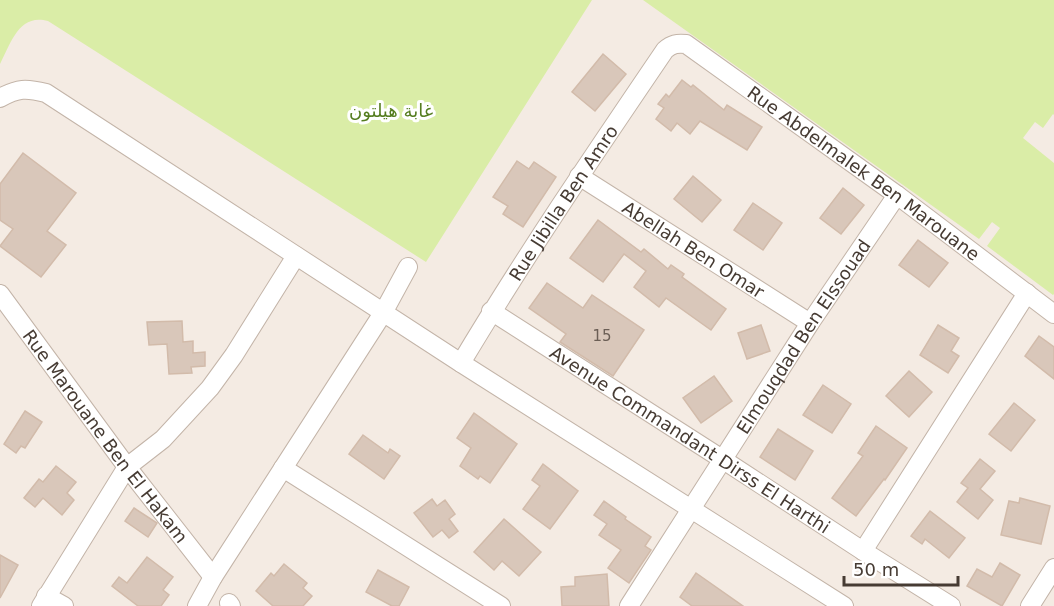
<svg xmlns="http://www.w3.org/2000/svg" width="1054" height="606" viewBox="0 0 1054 606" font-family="'DejaVu Sans',Cairo,sans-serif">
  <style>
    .green { fill: #daeda7 }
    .building { fill: #d9c7ba; stroke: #d2bbaa; stroke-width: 1.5 }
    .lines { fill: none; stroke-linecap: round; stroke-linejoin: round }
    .street-casing { stroke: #c3b4a8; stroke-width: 20 }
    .street { stroke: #fff; stroke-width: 18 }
    .labels { text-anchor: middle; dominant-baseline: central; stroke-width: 6; stroke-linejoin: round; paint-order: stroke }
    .number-label { font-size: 15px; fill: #6b5e55 }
    .park-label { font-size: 18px; fill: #557d20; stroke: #fff }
    .street-label { font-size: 18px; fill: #463b33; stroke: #fff }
  </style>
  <rect width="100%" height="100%" fill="#f4ebe3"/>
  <!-- green -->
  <g class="green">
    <path d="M0,0H592L426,262L48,21C19,13 11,43 0,64Z"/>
    <polygon points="643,0 1054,0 1054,115 1053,114 1043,128 1035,122 1023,138 1054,163 1054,294 1053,295 987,246 1000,228 992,222 979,239"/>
  </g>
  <!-- building -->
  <g class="building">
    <polygon points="603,54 626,74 595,111 572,92"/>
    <polygon points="682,80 691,87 693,85 724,110 727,105 762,127 747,150 700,121 690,134 677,123 671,131 656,119 664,108 658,104 666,94 669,97"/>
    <polygon points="23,153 76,193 47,231 66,245 41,277 0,246 13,229 0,220 0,184"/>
    <polygon points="517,161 529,169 534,162 556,177 523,227 503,214 508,206 493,197"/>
    <polygon points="693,176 721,200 702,222 674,199"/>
    <polygon points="843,188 864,205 841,234 820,218"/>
    <polygon points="753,203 782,223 763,250 734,230"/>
    <polygon points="598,220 641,252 644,249 668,269 671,265 684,274 682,277 726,309 711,330 666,298 659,307 634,287 646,271 624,254 603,282 570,258"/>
    <polygon points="918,240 948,263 929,287 899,265"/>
    <polygon points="547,283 583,308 592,295 644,330 613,376 560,342 566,334 529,308"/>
    <polygon points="182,321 183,342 193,341 193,353 205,352 205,366 191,367 192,373 169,374 167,344 149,345 147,322"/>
    <polygon points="761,325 770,351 747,359 738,333"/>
    <polygon points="938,325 959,338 951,351 959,356 948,373 920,355"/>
    <polygon points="1039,336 1054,347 1054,379 1025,356"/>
    <polygon points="909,371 932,392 909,417 886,396"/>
    <polygon points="714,376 732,401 701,423 683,398"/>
    <polygon points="823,385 851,404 832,433 803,415"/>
    <polygon points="1014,403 1035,420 1011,451 989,434"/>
    <polygon points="25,411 42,422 25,448 21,446 16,453 4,444"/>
    <polygon points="474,413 517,444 490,483 480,476 478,479 460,466 471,448 457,438"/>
    <polygon points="876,426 907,448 885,480 884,479 856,516 832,498 863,456 858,453"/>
    <polygon points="778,429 813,451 795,480 760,457"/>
    <polygon points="363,435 388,453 390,449 400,456 384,479 349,454"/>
    <polygon points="980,459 995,471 980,489 993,500 978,519 957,502 968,488 961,483"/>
    <polygon points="543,464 578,491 550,529 523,509 540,486 532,480"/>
    <polygon points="56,466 76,482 67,493 74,500 62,515 43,498 35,507 24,498 39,479 43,482"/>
    <polygon points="1020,498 1050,506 1041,544 1001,535 1009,501 1019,503"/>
    <polygon points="432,499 437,506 445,500 455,514 449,519 458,531 449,538 442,530 433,537 414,513"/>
    <polygon points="604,501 626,517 625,519 651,537 645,546 651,550 629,583 608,568 621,550 599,535 607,524 594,515"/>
    <polygon points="134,508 157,523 148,537 125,521"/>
    <polygon points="930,511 965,538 949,558 925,539 922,544 911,536"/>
    <polygon points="504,519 541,552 519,576 502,561 494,570 474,552"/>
    <polygon points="0,555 18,565 0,598"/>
    <polygon points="147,557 173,577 163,590 169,595 161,606 138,606 112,586 119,577 127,583"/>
    <polygon points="1000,563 1020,575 1002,606 967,586 977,569 992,577"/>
    <polygon points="284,564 307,583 303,588 312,596 303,606 273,606 256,591 271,573 274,576"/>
    <polygon points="378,570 409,587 399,606 392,606 366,592"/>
    <polygon points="696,573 743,606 692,606 680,597"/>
    <polygon points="607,574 609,606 562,606 561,587 575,586 575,577"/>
  </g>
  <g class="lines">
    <defs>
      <g id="street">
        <path d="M0,98C18,88 26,88 46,93L461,363L844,606"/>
        <path id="s1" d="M579,176L810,323"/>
        <path id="s2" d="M0,294L127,467L213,577"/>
        <path id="s3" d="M491,311L722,459L863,551L951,606"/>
        <path id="s4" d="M461,363C525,256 595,153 665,50C672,44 677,43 686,44L897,195L1054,314"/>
        <polyline points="283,468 501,606"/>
        <polyline points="863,551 1027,293"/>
        <polyline points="46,596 64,606"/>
        <polyline points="229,603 231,606"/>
        <polyline points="41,606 127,467 163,439 210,388 234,355 296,256"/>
        <polyline points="197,606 213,577 383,313 408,267"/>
        <path id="s5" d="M629,606L810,323L897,195"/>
        <polyline points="1030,606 1054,568"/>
      </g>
    </defs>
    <!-- street casing -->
    <use href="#street" class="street-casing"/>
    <!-- street -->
    <use href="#street" class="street"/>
  </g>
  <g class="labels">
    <!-- number labels -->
    <g class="number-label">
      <text x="602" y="336">15</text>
    </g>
    <!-- park labels -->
    <g class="park-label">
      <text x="391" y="110">غابة هيلتون</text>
    </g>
    <!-- street labels -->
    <g class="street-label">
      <text stroke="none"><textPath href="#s4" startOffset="616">Rue Abdelmalek Ben Marouane</textPath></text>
      <text stroke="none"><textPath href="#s4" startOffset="190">Rue Jibilla Ben Amro</textPath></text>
      <text stroke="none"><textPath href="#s1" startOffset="136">Abellah Ben Omar</textPath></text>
      <text stroke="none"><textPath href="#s5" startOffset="321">Elmouqdad Ben Elssouad</textPath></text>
      <text stroke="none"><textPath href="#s2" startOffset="177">Rue Marouane Ben El Hakam</textPath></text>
      <text stroke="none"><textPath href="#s3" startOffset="237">Avenue Commandant Dirss El Harthi</textPath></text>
    </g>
  </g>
  <!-- scale -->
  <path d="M844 576v9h114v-9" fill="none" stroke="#463b33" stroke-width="3"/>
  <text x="853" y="576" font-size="18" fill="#463b33" stroke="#ffffff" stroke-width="4.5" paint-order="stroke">50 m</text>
</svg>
